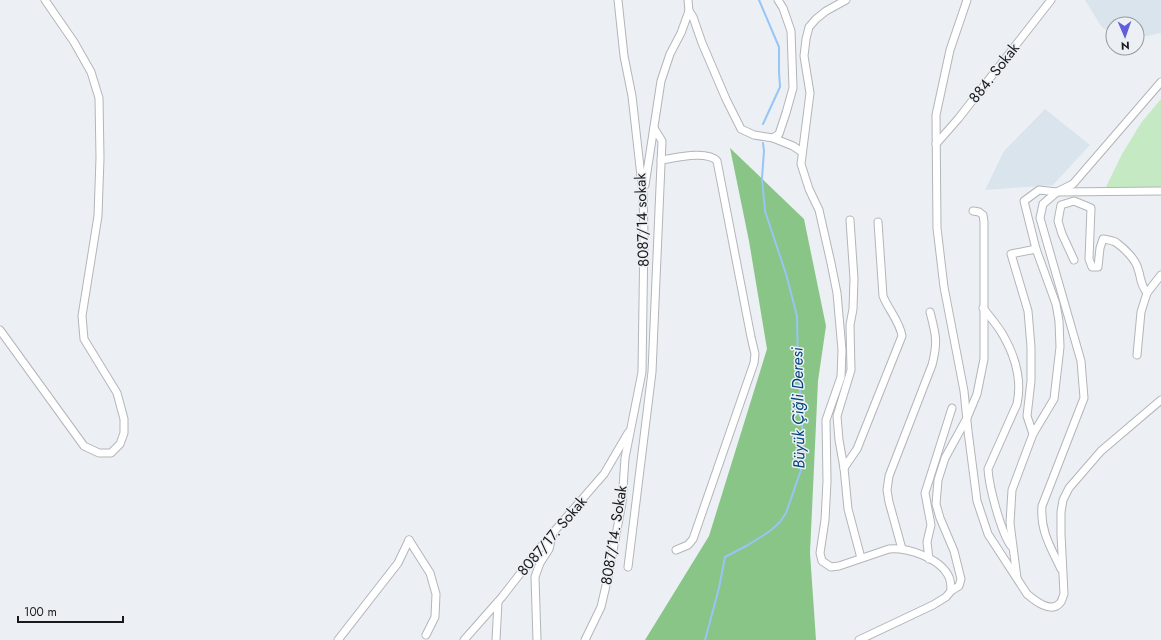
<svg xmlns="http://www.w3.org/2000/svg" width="1161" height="640" viewBox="0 0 1161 640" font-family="Jost,sans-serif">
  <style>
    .built { fill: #dae4ed }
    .green { fill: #c5eac3 }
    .forest { fill: #89c587 }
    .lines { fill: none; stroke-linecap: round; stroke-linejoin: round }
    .stream { stroke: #96c5f6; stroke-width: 2 }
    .minor-casing { stroke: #b2b5b9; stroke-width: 9 }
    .minor { stroke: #fff; stroke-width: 7 }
    .labels { text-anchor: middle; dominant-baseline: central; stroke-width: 3; stroke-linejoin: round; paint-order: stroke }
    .street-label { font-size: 15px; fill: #18191b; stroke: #ecf0f4 }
    .water-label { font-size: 16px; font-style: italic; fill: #00457b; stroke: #ecf0f4 }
  </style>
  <rect width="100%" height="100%" fill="#ecf0f4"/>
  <!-- built -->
  <g class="built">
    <polygon points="1085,0 1161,0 1161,33 1137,38 1137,24 1113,24 1113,35 1101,26"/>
    <polygon points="1045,109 1090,145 1053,185 985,190 1004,151"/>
  </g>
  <!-- green -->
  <polygon class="green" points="1161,99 1161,188 1105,189 1122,154 1141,123"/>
  <!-- forest -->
  <polygon class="forest" points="730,148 804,219 826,326 818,381 810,553 816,640 645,640 709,536 767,349 749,241"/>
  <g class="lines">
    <!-- stream -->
    <g class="stream">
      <polyline points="759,0 779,47 779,72 780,87 763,124"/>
      <polyline points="705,640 719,588 725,557 748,545 770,531 780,522 786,513 802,467 802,412 798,371 797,316 786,274 765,211 762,178 764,151 763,143"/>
    </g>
    <defs>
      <g id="minor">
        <path d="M846,0L826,11L816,19L809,27L806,39L804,56L810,93L801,164L809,189L819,210L831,263L837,293L842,350L841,377L826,420L827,481L825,520L820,553L822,561L831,567L839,566L889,549C907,547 939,558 948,575C951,580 951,586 951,591L946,597L933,605L859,640"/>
        <path d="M967,0L950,50L936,115L937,228L944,287L964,391L968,431L977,501L988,534L1027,594C1034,600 1051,614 1060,603C1062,601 1063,596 1064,594L1061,534V512L1063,500L1069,488L1101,451L1161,400"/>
        <polyline points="689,11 693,17 702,43 726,99 741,129 754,135 773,138 779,134 786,113 793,88 791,31 783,8 778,0"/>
        <polyline points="773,138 793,146 802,152"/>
        <polyline points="936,144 958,119 1051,0"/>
        <path d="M661,160C675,158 707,150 717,161L751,337L755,354L754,363L693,539L688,545L676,550"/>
        <polyline points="645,185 661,81 670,54 681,33 689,11 688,0"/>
        <polyline points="850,220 854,279 853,309 850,325 851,370 837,416 839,440 844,468 848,509 861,558"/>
        <path d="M1074,260L1062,234L1058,221L1061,205L1074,201L1091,208L1089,259L1092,267H1098L1100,248L1103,239C1108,240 1114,240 1118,244C1125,249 1136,260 1138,269C1142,280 1139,282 1147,293"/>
        <path d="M983,308C990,317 998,326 1003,335C1015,356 1022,381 1017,404L988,469C989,487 1001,532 1011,546"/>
        <polyline points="0,330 84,446 99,453 111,453 120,444 124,433 124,419 117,393 84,339 82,316 98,216 100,158 99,98 91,72 74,42 45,0"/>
        <polyline points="1137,355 1141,312 1147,293 1161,275"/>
        <polyline points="1033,434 1027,416 1031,381 1031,347 1028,311 1011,254 1036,249"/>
        <path d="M844,468L857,449L902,336C900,322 888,309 883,296L878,222"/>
        <polyline points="409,540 430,573 436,594 435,617 426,635"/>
        <path d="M902,549L889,502L887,490L889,476L932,365C938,342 936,335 930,312"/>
        <polyline points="929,559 927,542 931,525 925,493 952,408"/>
        <polyline points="628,567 652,372 662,141 654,128"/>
        <path d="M1061,569C1051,548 1040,531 1042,506L1084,398L1081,361L1040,218L1043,204L1057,192L1161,191"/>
        <polyline points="1017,578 1010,523 1012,490 1033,434 1054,399 1060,347 1059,321 1056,304 1036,249 1024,201 1039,190 1057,192 1073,184 1161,82"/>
        <polyline points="951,591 959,586 961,579 954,551 940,518 936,504 938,480 945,458 967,418 977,394 984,359 984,222 983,215 979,212 973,211"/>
        <polyline points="338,640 398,563 409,540"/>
        <polyline points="464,640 502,597 544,543 604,474 628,433"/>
        <polyline points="496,640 498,602"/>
        <polyline points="537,640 535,577 540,563 549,549 553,533"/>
        <polyline points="585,640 601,607 608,577 622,503 625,458 642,372 644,234 643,194 632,96 624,56 618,0"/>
      </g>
    </defs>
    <!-- minor casing -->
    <use href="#minor" class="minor-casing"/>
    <!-- minor -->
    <use href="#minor" class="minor"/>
  </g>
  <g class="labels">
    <!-- street labels -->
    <g class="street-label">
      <text transform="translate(994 73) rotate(-52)">884. Sokak</text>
      <text transform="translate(642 220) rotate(-92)">8087/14 sokak</text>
      <text transform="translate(614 535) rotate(-81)">8087/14. Sokak</text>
      <text transform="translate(552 536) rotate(-50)">8087/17. Sokak</text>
    </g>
    <!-- water labels -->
    <g class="water-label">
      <text transform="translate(798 408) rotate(-91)">Büyük Çiğli Deresi</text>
    </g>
  </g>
  <!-- north arrow -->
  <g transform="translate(1125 36) rotate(178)"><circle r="19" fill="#ecf0f4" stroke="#979a9d"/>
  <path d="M0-3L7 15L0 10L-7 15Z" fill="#5f60d8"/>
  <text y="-6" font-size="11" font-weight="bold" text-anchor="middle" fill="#18191b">N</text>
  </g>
  <!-- scale -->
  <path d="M18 616v6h105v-6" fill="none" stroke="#18191b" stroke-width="2"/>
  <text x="24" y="616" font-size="12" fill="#18191b" stroke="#ecf0f4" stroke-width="3" paint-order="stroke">100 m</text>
</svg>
